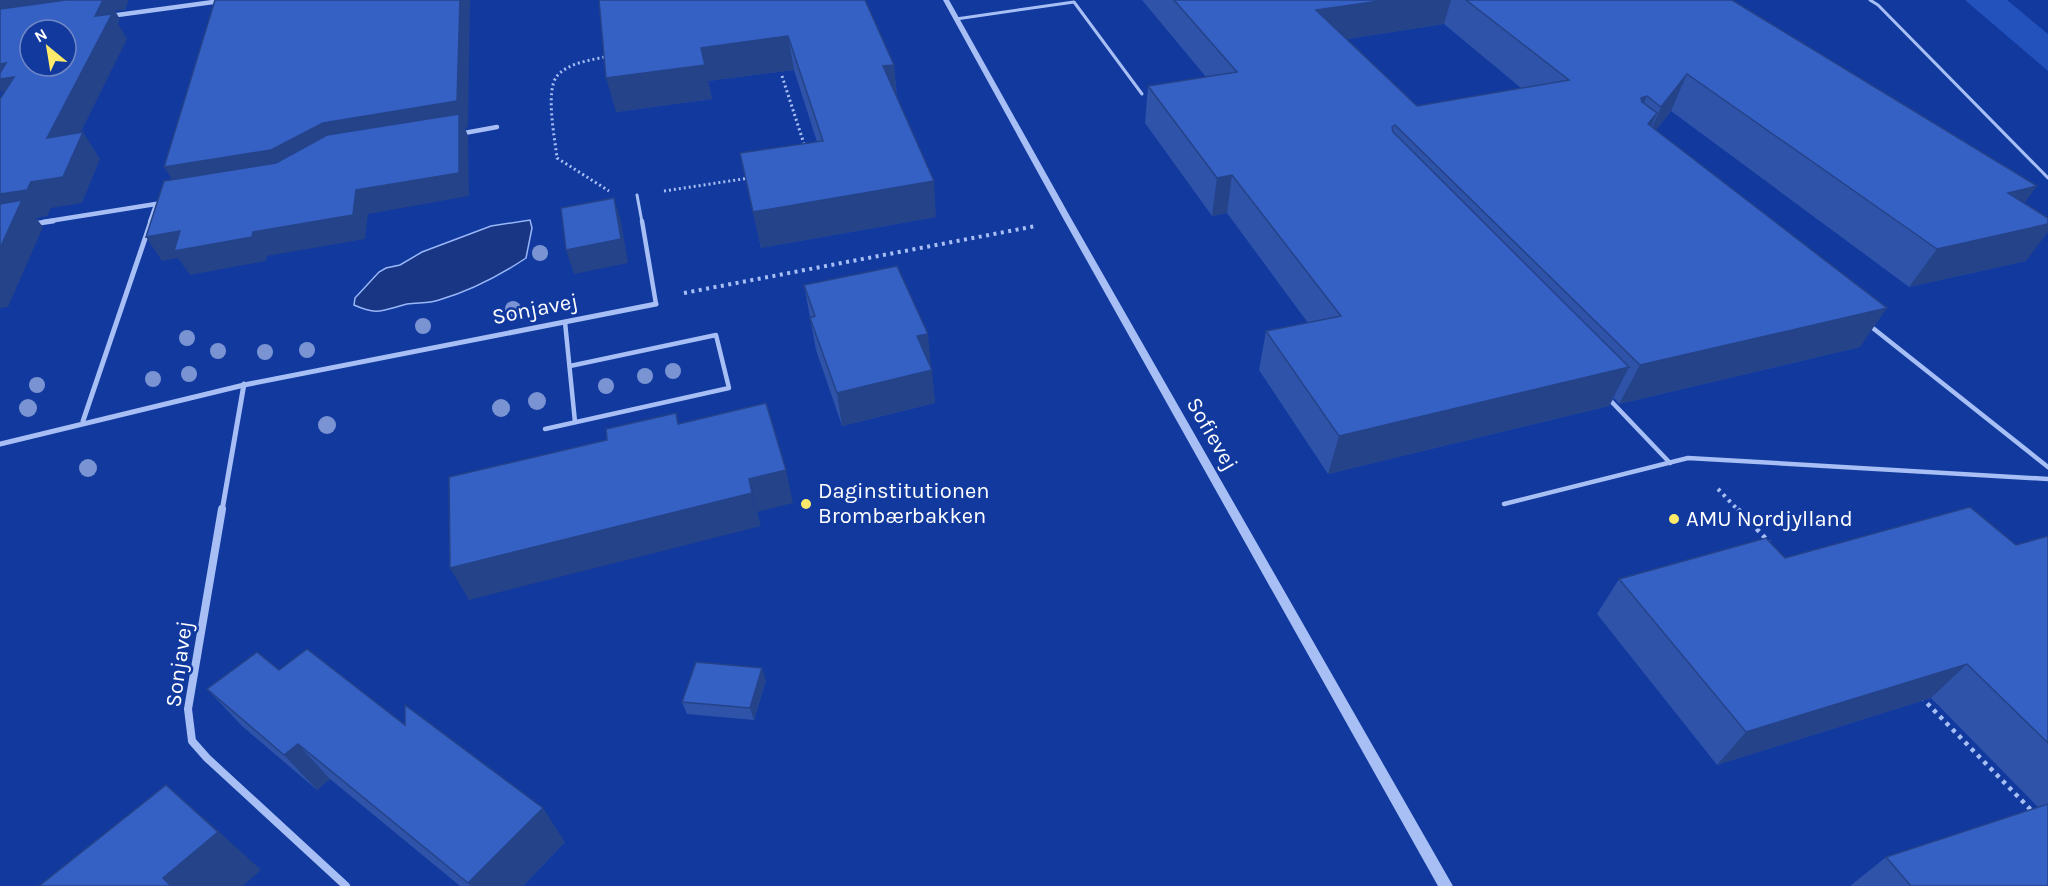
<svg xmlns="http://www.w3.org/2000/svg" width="2048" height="886" viewBox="0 0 2048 886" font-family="Karla,sans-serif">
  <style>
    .green { fill: #2352bd }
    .water { fill: #183684; stroke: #99b7f8; stroke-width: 1.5 }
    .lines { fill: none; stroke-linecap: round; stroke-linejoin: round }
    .path-far2 { stroke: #a7bff5; stroke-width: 3; stroke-dasharray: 2 3; stroke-linecap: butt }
    .path-far1 { stroke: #a7bff5; stroke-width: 4; stroke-dasharray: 3 4.5; stroke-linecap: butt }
    .path { stroke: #a7bff5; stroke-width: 4.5; stroke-dasharray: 4 5; stroke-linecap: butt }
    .service-far1 { stroke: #a7bff5; stroke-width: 3 }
    .service { stroke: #a7bff5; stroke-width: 4.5 }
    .minor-far2 { stroke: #a7bff5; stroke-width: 4.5 }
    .minor-far1 { stroke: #a7bff5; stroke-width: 5 }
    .minor { stroke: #a7bff5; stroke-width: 8 }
    .tertiary { fill: #a7bff5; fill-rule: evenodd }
    .tree { fill: #7a94d3 }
    .wall { fill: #2e53a9; fill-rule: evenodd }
    .shaded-wall { fill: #254389 }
    .building { fill: #3560c4; stroke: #254389; stroke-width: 1.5; fill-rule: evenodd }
    .poi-dot { fill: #ffea6b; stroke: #11399e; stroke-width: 2 }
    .labels { text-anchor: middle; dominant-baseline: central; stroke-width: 5; stroke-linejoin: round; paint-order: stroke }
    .street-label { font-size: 22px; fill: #fff; stroke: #11399e }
    .poi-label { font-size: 22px; fill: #fff; stroke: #11399e; text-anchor: start }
  </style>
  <rect width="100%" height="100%" fill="#11399e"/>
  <!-- green -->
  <polygon class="green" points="1965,0 2007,0 2048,34 2048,71"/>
  <!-- water -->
  <path class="water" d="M530,220L532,228L526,258C499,276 470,291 439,300C428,304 417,302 407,304C383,310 378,316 354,305L355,298L379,272L386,268L400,265L422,252L491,226Z"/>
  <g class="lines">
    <!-- path-far2 -->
    <g class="path-far2">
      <path d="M609,56C593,60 569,62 557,76C545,91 555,139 557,158L609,191"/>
      <polyline points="782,76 805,147"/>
      <polyline points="664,191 749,178"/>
    </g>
    <!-- path-far1 -->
    <g class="path-far1">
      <polyline points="684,293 1036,226"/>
      <polyline points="1718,489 1739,511"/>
    </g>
    <!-- path -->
    <g class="path">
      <polyline points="1738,509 1769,542"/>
      <polyline points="1921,697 2033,812"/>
    </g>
    <!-- service-far1 -->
    <g class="service-far1">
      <polyline points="1870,0 1878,5 2048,178"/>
      <polyline points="956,19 1074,2 1142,94"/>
      <polyline points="637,195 642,222"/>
    </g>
    <!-- service -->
    <g class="service">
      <polyline points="642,221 656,304"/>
      <polyline points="565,322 575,422"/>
      <polyline points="1869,325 2048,467"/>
      <polyline points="1609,399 1670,463"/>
      <polyline points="545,429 729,388 716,335 570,366"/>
      <polyline points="1504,504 1688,458 2048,479"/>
    </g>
    <!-- minor-far2 -->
    <g class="minor-far2">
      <polyline points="110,16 228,0"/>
      <polyline points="459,134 497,127"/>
      <polyline points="43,222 162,203"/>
      <polyline points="150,222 156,205"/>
    </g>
    <!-- minor-far1 -->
    <g class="minor-far1">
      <polyline points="33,224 53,221"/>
      <polyline points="83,421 151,221"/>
      <polyline points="0,444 244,385 656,304"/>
      <polyline points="222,511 244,384"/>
    </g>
    <!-- minor -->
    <polyline class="minor" points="222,509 188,709 192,741 207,758 346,886"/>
    <!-- tertiary -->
    <polygon class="tertiary" points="943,0 949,0 1072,220 1453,886 1438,886 1064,220"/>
  </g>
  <!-- trees -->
  <g class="tree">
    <circle cx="540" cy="253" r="8"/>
    <circle cx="513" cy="309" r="8"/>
    <circle cx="423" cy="326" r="8"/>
    <circle cx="187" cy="338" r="8"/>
    <circle cx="307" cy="350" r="8"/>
    <circle cx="218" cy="351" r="8"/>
    <circle cx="265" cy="352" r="8"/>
    <circle cx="673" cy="371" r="8"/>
    <circle cx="189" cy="374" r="8"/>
    <circle cx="645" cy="376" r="8"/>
    <circle cx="153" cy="379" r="8"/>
    <circle cx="37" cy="385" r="8"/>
    <circle cx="606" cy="386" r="8"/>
    <circle cx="537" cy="401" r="9"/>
    <circle cx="28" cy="408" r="9"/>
    <circle cx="501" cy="408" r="9"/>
    <circle cx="327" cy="425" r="9"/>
    <circle cx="88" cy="468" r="9"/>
  </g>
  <!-- wall -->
  <g class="wall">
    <polygon points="865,0 894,65 897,98 936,217 761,248 740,153 817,142 794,70 708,81 712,99 616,112"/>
    <path d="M1142,0H1732L2025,203L2026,261L1909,287L1671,111L1656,130L1860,347L1619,404L1614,398L1609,406L1328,474L1259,370L1266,331L1308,323L1227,213L1212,216L1145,123L1148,86L1206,77ZM1444,24L1521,88L1417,106L1347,39Z"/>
    <polygon points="804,285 931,366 935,403 842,426 816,350"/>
    <polygon points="2048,536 2048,886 1850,886 1886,857 2038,807 1931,698 1717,765 1597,614 1619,579 1785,558 2016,545"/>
    <polygon points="279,670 405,725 565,842 523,886 460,886 330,779 317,790 242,726 207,689"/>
    <polygon points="766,680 754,720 687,714 682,702"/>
  </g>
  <!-- shaded-wall -->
  <g class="shaded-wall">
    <polygon points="0,0 129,0 125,10 115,11 120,19 118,24 127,39 65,164 47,138 0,26"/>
    <polygon points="460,0 470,0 468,127 465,128 468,136 469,196 368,214 365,239 267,256 266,261 190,275 178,258 162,261 146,237 182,195 164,167"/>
    <polygon points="1387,0 1451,0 1444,24 1309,45 1316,10"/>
    <polygon points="788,36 794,70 708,81 712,99 616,112 606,78 701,48"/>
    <polygon points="6,63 24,89 0,92 0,64"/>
    <polygon points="894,65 897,98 883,66"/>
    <polygon points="1687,74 1671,111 1645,144 1661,107"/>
    <polygon points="1647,96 1631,133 1641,98"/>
    <polygon points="1657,113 1641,150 1648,124"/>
    <polygon points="83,132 100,159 82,203 51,208 47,216 36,218 43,227 8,307 0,308 0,194 31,182"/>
    <polygon points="1232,175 1227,213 1212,216 1217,178"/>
    <polygon points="934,181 936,217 761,248 753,212"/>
    <polygon points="2037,186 2009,224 2008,193"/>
    <polygon points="614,198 621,221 628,263 574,274 566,250"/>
    <polygon points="2048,224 2048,232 2026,261 1909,287 1937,249"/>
    <polygon points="1887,308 1860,347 1619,404 1640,365"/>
    <polygon points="928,334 931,366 920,369 917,336"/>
    <polygon points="1629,367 1609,406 1328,474 1339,436"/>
    <polygon points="932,370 935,403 842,426 837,393"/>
    <polygon points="786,470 793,503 757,512 749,479"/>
    <polygon points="752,493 761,526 469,600 450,568"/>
    <polygon points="1967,664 1931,698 1717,765 1746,732"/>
    <polygon points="762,668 766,680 754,720 750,708"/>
    <polygon points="298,744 330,779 317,790 284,755"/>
    <polygon points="166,785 212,825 261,870 243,886 171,886 163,878"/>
    <polygon points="543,808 565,842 523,886 471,886 468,883"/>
  </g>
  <!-- building -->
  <g class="building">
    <path d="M66,0H103L95,16L112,14L47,138L83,132L63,177L31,182L27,190L0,194V99L14,77L0,79V73L6,63L0,64V9ZM30,30H66V66H30Z"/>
    <polygon points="215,0 460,0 457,101 323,123 271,150 164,167"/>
    <polygon points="599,0 865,0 894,65 883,66 934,181 753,212 740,153 823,141 788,36 701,48 705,65 606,78"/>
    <polygon points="1174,0 1387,0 1316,10 1417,106 1569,80 1466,0 1732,0 2037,186 2008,193 2048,218 2048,224 1937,249 1687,74 1661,107 1647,96 1641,98 1642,102 1657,113 1648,124 1887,308 1640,365 1395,125 1392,127 1393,132 1629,367 1339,436 1266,331 1341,316 1232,175 1217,178 1148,86 1237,72"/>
    <polygon points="459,114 459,173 356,190 353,215 253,232 252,237 174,251 180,231 146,237 164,181 276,163 327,135"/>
    <polygon points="614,198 621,239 566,250 561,208"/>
    <polygon points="22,200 0,248 0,204"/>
    <polygon points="897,266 928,334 917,336 932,370 837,393 810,318 815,316 804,285"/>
    <polygon points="766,403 786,470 749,479 752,493 450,568 449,477 607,440 606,429 676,413 678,424"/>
    <polygon points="1970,507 2016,545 2048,536 2048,743 1967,664 1746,732 1619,579 1766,538 1785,558"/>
    <polygon points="307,649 405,725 405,705 543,808 468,883 298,744 284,755 207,689 257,652 279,670"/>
    <polygon points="696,662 762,668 750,708 682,702"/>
    <polygon points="166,785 218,832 163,878 171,886 39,886"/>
    <polygon points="2048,804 2048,886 1911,886 1886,857"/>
  </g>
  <!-- markers -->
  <g class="poi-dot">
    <circle cx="806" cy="504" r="6"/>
    <circle cx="1674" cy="519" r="6"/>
  </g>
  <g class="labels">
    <!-- street labels -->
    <g class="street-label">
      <text transform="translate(535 309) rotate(-11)">Sonjavej</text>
      <text transform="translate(1212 434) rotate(60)">Sofievej</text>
      <text transform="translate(179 664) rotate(-82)">Sonjavej</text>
    </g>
    <!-- poi labels -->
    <g class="poi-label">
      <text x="818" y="491">Daginstitutionen<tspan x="818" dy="25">Brombærbakken</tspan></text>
      <text x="1686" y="519">AMU Nordjylland</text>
    </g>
  </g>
  <!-- north arrow -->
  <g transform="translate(48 48) rotate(330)"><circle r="28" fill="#11399e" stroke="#7088c5" stroke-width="1.5"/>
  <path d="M0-4.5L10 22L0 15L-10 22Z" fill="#ffea6b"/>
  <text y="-9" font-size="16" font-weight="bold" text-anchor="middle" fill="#ffffff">N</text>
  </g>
</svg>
